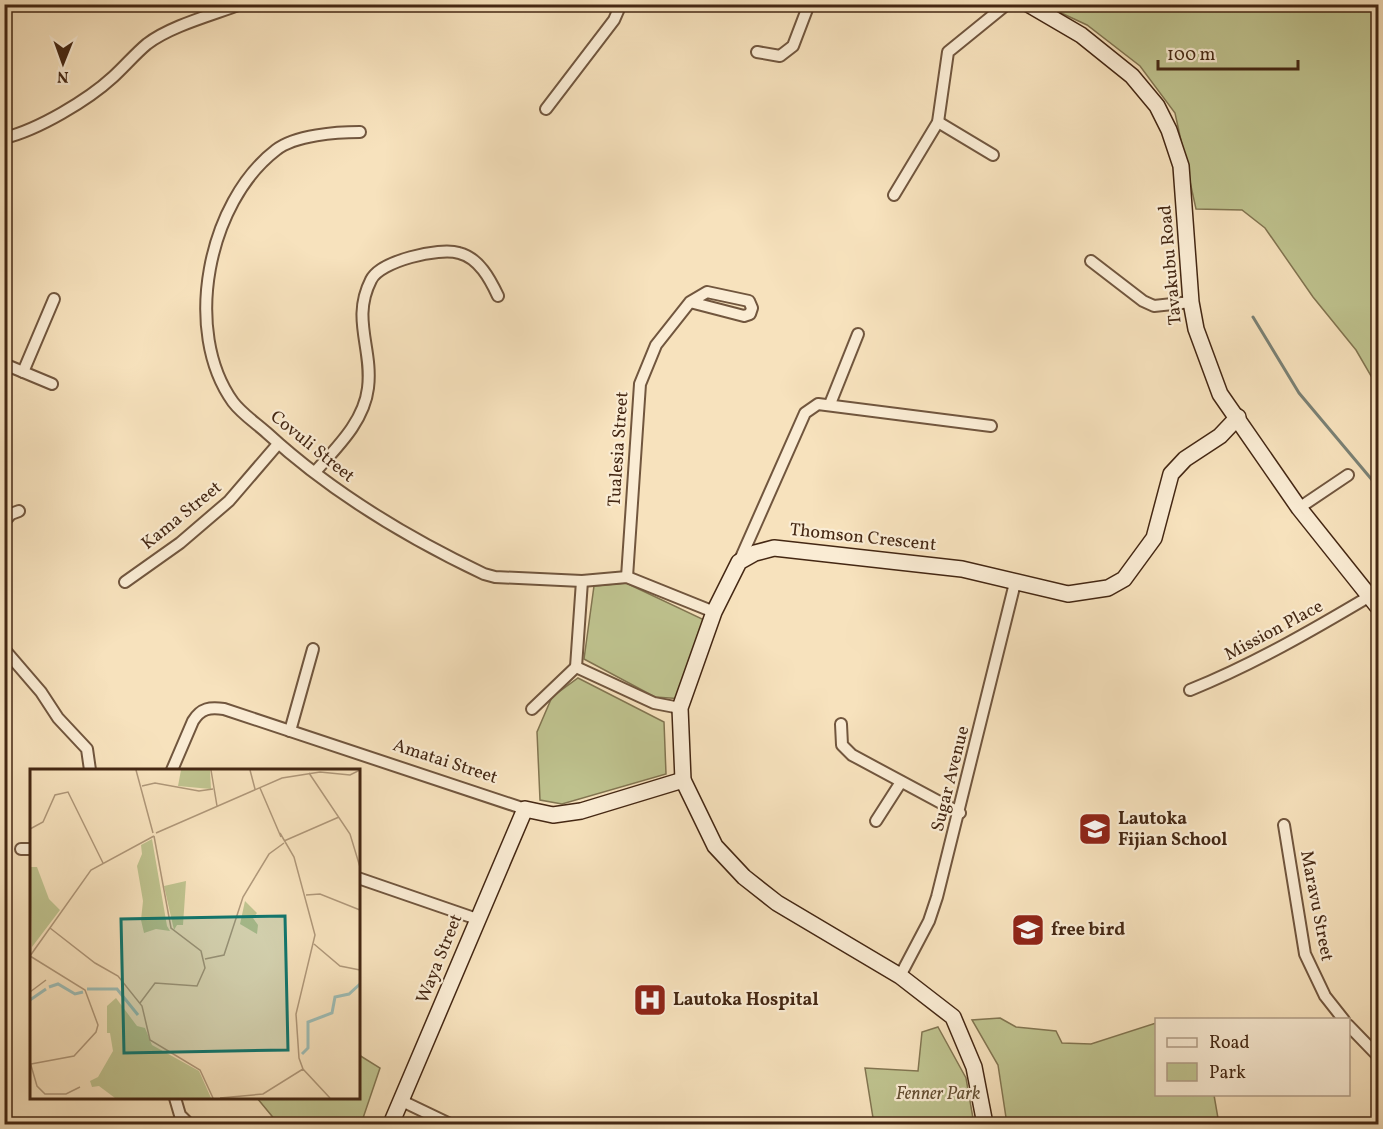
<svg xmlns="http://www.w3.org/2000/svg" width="1383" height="1129" viewBox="0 0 1383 1129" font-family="Vollkorn,serif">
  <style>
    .green { fill: #bfc38f; stroke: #827551; stroke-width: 1.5 }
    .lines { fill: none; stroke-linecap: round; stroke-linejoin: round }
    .stream { stroke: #7a8175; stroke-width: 3 }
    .minor-casing { stroke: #71563e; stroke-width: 14 }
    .secondary-casing { stroke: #442713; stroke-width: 18 }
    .minor { stroke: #faecd4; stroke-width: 10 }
    .secondary { stroke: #faecd4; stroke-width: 15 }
    .labels { text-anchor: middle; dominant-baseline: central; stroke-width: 4.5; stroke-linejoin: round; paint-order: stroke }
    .street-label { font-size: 18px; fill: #442713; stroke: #faecd4 }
    .poi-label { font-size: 18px; font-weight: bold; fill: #442713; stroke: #faecd4; text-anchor: start }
    .park-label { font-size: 18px; font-style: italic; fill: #634e32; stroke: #faecd4 }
    .inset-river { fill: none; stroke: #9ebdb6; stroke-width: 3 }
    .inset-road { fill: none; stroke: #af9779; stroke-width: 1.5 }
    .view { fill: #0f766e; fill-opacity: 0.15; stroke: #0f766e; stroke-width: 3 }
    .inset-edge { fill: none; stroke: #442713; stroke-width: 3 }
  </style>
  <rect width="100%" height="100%" fill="#f7e2bd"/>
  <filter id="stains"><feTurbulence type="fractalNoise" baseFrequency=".00333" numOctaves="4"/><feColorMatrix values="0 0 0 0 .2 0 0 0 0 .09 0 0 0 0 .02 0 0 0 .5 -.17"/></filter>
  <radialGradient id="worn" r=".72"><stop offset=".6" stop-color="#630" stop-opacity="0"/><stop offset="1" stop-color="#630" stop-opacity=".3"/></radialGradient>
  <!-- green -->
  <g class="green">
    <polygon points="1044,5 1378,5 1378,388 1356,350 1313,297 1265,228 1242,210 1196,209 1175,113 1140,66 1087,25"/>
    <polygon points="626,583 717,626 684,699 655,697 584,659 594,586"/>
    <polygon points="578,678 664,722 666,774 562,804 540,800 537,732 552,697"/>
    <polygon points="1000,1018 1016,1027 1056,1031 1062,1043 1091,1044 1156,1023 1156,1094 1214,1095 1219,1124 1007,1124 998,1065 972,1020"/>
    <polygon points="938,1027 966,1078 974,1124 874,1124 865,1068 918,1071 922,1032"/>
    <polygon points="359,1055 380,1068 361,1124 273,1124 276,1121 257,1098 358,1098"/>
  </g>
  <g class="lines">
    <!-- stream -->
    <polyline class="stream" points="1253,317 1299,393 1378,487"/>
    <defs>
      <g id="minor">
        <polyline points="757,52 780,56 793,46 809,4"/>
        <polyline points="546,109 614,20 621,4"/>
        <polyline points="938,122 993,155"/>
        <path d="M360,132C337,132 295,135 276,150C208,202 182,331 233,402C242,414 256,423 267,433C330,491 406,537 484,574L495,577L582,581L627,577L714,612"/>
        <path d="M4,138C38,130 88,100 113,77C125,66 135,54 147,44C170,26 212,15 241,4"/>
        <polyline points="894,195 938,122 948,52 1007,4"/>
        <polyline points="1091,261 1143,301 1154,306 1191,302"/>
        <polyline points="4,364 52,384"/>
        <polyline points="23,372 54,299"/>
        <polyline points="830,404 858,334"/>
        <path d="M315,472C336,448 364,422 368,388C373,348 351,319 371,280C380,261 439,247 459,253C479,258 490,279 498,296"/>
        <polyline points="1299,508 1348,475"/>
        <polyline points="4,522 11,514 19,511"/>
        <polyline points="739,562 805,413 818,404 991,426"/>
        <polyline points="627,577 640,384 656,345 690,302 707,292 749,301 752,308 750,314 744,316 690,302"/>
        <polyline points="125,582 180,543 229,501 278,444"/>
        <polyline points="4,649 41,692 58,718 87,749 90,770"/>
        <polyline points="576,667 654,703 680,708"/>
        <polyline points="576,667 582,581"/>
        <path d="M1190,690C1254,664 1311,631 1370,596"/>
        <polyline points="532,709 576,667"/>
        <polyline points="841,724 842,745 852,755 960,813"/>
        <polyline points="290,731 313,649"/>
        <path d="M172,770L193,721C201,708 210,707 224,709L525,809"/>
        <polyline points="876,821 901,782"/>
        <polyline points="1284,825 1305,954 1325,996 1344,1020"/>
        <polyline points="21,849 32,849"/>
        <polyline points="358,878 477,919"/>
        <polyline points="900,976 929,921 937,897 1015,583"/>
        <polyline points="1348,1025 1378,1056"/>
        <polyline points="175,1098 180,1115 189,1124"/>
        <polyline points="402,1101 450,1124"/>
      </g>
      <g id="secondary">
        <polyline points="1028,4 1081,35 1132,76 1157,106 1169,130 1181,166 1191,302 1196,329 1220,394 1299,508 1378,607"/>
        <polyline points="391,1124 525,809 553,815 581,811 683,780"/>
        <polyline points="985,1124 974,1067 953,1017 900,976 777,903 744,877 715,846 683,780 680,708 714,612 739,562 755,553 774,548 962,569 1068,594 1108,588 1124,579 1154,538 1171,474 1185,459 1220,436 1238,417"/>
      </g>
    </defs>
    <!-- minor casing -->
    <use href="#minor" class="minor-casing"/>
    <!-- secondary casing -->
    <use href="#secondary" class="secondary-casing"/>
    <!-- minor -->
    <use href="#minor" class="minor"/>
    <!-- secondary -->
    <use href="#secondary" class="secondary"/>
  </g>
  <!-- icons -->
  <defs>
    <symbol id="school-square" viewBox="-11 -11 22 22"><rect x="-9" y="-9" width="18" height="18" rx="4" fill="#8f2418" stroke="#faecd4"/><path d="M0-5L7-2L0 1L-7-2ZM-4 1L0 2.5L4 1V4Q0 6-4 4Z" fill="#fff"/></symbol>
    <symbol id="hospital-square" viewBox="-11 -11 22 22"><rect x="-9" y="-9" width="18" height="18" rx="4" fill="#8f2418" stroke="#faecd4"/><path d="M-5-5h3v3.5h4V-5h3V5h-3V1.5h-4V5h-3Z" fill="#fff"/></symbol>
  </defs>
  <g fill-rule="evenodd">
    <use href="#school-square" x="1076" y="810" width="38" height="38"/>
    <use href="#school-square" x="1009" y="911" width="38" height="38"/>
    <use href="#hospital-square" x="631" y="981" width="38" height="38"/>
  </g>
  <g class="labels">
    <!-- street labels -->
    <g class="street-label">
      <text transform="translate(1171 265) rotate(-95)">Tavakubu Road</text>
      <text transform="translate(312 447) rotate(39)">Covuli Street</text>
      <text transform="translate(619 449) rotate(-86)">Tualesia Street</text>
      <text transform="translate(182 516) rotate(-39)">Kama Street</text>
      <text transform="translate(863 538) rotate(6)">Thomson Crescent</text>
      <text transform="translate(1274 631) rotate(-28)">Mission Place</text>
      <text transform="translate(445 762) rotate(18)">Amatai Street</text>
      <text transform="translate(951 779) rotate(-76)">Sugar Avenue</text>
      <text transform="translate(1316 906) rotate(79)">Maravu Street</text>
      <text transform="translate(440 959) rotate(-68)">Waya Street</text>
    </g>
    <!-- poi labels -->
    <g class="poi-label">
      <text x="1118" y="819">Lautoka<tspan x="1118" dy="21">Fijian School</tspan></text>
      <text x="1051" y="930">free bird</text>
      <text x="673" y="1000">Lautoka Hospital</text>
    </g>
    <!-- park labels -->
    <g class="park-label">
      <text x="938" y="1094">Fenner Park</text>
    </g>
  </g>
  <!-- overview -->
  <g transform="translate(30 769)">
    <rect width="330" height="330" fill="#f7e2bd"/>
    <path d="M151,1H180L181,20L148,17ZM122,70L137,157L140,162L126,160L114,164L111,151L113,132L107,97L112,85L111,76ZM0,98H7L19,130L30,141L2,178ZM156,112L153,156H147L144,161L134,117ZM215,132L227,144L223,149L228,156L227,165L210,155ZM86,229L107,257L115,259L122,276L169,302L181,329H85L69,317L62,318L60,312L68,308L83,282L80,264H77V237Z" fill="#bfc38f"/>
    <path class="inset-river" d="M19,218L28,215L45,225L53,223M57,220H87L108,246M0,231L16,220M272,285L278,279V253L302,244L305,228L319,225L330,215"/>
    <path class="inset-road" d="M106,1L123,64M181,1L187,37M220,1L225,20M279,4L320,65L330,98M112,17L125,14L169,22L183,20M230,19L251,68M0,60L13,53L25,26L38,23L73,94M126,64L252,9L290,3L320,6L330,1M250,64L264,88L285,166L266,245L269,289L273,300L300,329M254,72L309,48M276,126L290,125L330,141M20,159L65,194L88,207L112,237L120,271L170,301L183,329M284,175L310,197L330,201M0,187L55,221L68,256L66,263L44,287L1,295M0,187L61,101L124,67M175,190L194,186L213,128L239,85L254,74M0,223L16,211M110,234L125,214L167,217L175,199L171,182L141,159L124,67M0,293L7,317L15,325H36L50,318M190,329L233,325L273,300"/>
    <path class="view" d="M255,147L258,281L94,284L91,150Z"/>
    <rect width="330" height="330" class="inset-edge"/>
  </g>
  <!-- margin -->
  <rect width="1383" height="1129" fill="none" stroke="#f7e2bd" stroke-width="24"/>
  <rect x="6" y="6" width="1371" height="1117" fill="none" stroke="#442713" stroke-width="3"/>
  <rect x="12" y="12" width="1359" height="1105" fill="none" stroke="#442713" stroke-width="1.5"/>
  <!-- legend -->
  <rect x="1155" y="1018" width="195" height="78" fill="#faecd4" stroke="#b19d87" stroke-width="1.5"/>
  <rect x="1167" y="1038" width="30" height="9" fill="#faecd4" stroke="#b19d87" stroke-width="1.5"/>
  <text x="1209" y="1048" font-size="18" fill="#442713">Road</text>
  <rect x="1167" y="1063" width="30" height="18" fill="#bfc38f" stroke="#b19d87" stroke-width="1.5"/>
  <text x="1209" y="1078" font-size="18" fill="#442713">Park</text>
  <!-- north arrow -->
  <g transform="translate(63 63) rotate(181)" stroke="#faecd4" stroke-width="4.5" paint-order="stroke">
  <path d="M0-4.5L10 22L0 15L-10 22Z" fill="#442713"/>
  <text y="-9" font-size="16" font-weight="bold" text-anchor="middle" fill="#442713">N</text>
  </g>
  <!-- scale -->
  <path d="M1158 60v9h140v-9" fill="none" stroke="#442713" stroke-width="3"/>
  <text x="1167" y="60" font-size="18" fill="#442713" stroke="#faecd4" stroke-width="4.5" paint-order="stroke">100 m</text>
  <rect width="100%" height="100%" filter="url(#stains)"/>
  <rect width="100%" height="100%" fill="url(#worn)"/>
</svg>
